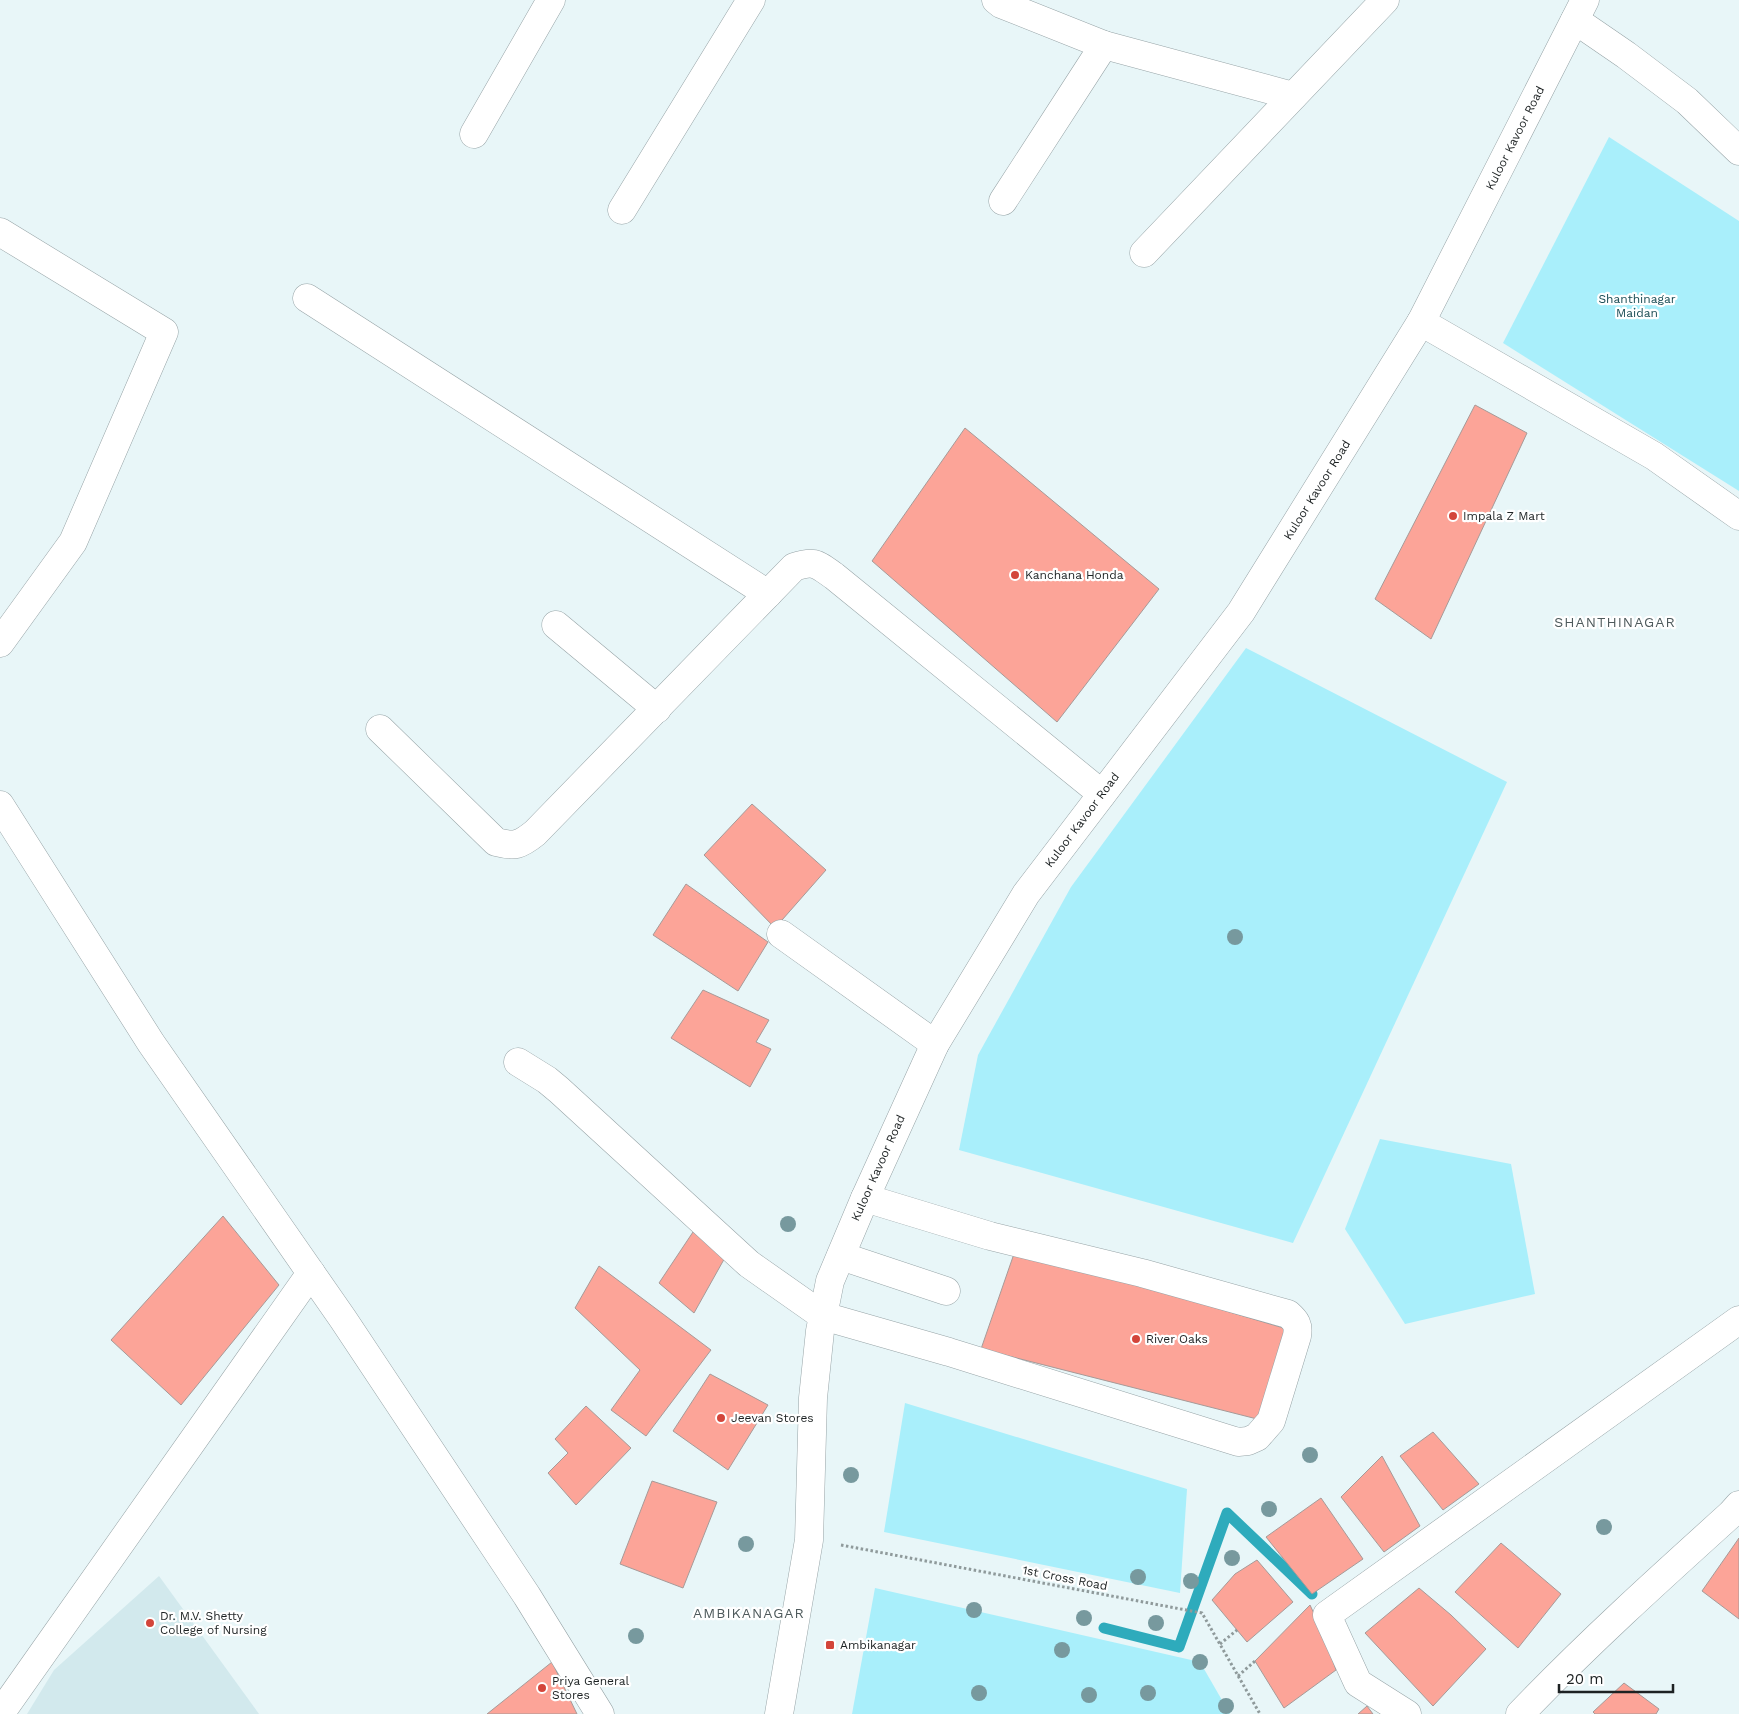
<svg xmlns="http://www.w3.org/2000/svg" width="1739" height="1714" viewBox="0 0 1739 1714" font-family="'Work Sans',sans-serif">
  <style>
    .built { fill: #d2e9ed }
    .green { fill: #a9effb }
    .lines { fill: none; stroke-linecap: round; stroke-linejoin: round }
    .stream { stroke: #2eabbc; stroke-width: 11 }
    .building { fill: #fca498; stroke: #a69a98 }
    .minor-casing { stroke: #97a4a7; stroke-width: 29 }
    .major-casing { stroke: #97a4a7; stroke-width: 29 }
    .path { stroke: #8f9a9b; stroke-width: 3; stroke-dasharray: 2.5 2.5; stroke-linecap: butt }
    .minor { stroke: #fff; stroke-width: 28 }
    .major { stroke: #fff; stroke-width: 28 }
    .tree { fill: #77999e }
    .poi-dot { fill: #d3453a; stroke: #fff; stroke-width: 2 }
    .labels { text-anchor: middle; dominant-baseline: central; stroke-width: 4.5; stroke-linejoin: round; paint-order: stroke }
    .street-label { font-size: 12px; fill: #1d2223; stroke: #fff }
    .park-label { font-size: 12px; fill: #1a4d55; stroke: #fff }
    .poi-label { font-size: 12px; fill: #1d2223; stroke: #fff; text-anchor: start }
    .neighbourhood-label { font-size: 14px; letter-spacing: 1px; fill: #4e5a5c; stroke: #fff }
  </style>
  <rect width="100%" height="100%" fill="#e8f6f8"/>
  <!-- built -->
  <polygon class="built" points="159,1576 259,1714 27,1714 54,1670"/>
  <!-- green -->
  <g class="green">
    <polygon points="1609,137 1739,221 1739,491 1503,343"/>
    <polygon points="1246,648 1507,782 1293,1243 959,1150 978,1055 1071,887"/>
    <polygon points="1380,1139 1511,1164 1535,1294 1405,1324 1345,1229"/>
    <polygon points="905,1403 1187,1489 1180,1593 884,1532"/>
    <polygon points="875,1588 1200,1662 1230,1714 852,1714"/>
  </g>
  <g class="lines">
    <!-- stream -->
    <polyline class="stream" points="1104,1628 1179,1647 1227,1513 1312,1594"/>
  </g>
  <!-- building -->
  <g class="building">
    <polygon points="1475,405 1527,433 1431,639 1375,599"/>
    <polygon points="965,428 1159,589 1057,722 872,561"/>
    <polygon points="752,804 826,870 775,928 704,855"/>
    <polygon points="686,884 768,942 738,991 653,935"/>
    <polygon points="703,990 769,1020 756,1042 771,1049 750,1087 671,1038"/>
    <polygon points="223,1216 279,1285 181,1405 111,1340"/>
    <polygon points="693,1232 727,1254 694,1313 659,1283"/>
    <polygon points="1016,1248 1290,1330 1261,1420 981,1349"/>
    <polygon points="599,1266 711,1350 646,1436 611,1410 640,1370 575,1308"/>
    <polygon points="710,1374 768,1405 728,1470 673,1431"/>
    <polygon points="586,1406 631,1448 576,1505 548,1473 568,1453 555,1439"/>
    <polygon points="1433,1432 1479,1484 1443,1510 1400,1456"/>
    <polygon points="1382,1456 1420,1526 1384,1552 1341,1497"/>
    <polygon points="652,1481 717,1502 683,1588 620,1564"/>
    <polygon points="1321,1498 1363,1559 1312,1594 1266,1537"/>
    <polygon points="1739,1538 1739,1619 1702,1591"/>
    <polygon points="1501,1543 1561,1594 1518,1648 1455,1592"/>
    <polygon points="1257,1560 1293,1602 1247,1642 1212,1600 1235,1574"/>
    <polygon points="1419,1588 1451,1615 1486,1649 1433,1706 1365,1633"/>
    <polygon points="1310,1605 1324,1635 1336,1670 1284,1708 1255,1661"/>
    <polygon points="552,1662 577,1714 487,1714"/>
    <polygon points="1624,1683 1659,1709 1656,1714 1595,1714 1593,1712"/>
    <polygon points="1367,1706 1373,1714 1358,1714"/>
  </g>
  <g class="lines">
    <defs>
      <g id="minor">
        <polyline points="996,0 1001,4 1104,45 1293,96"/>
        <polyline points="1575,20 1626,55 1687,101 1739,151"/>
        <polyline points="474,134 551,0"/>
        <polyline points="1003,201 1104,45"/>
        <polyline points="622,210 751,0"/>
        <polyline points="0,232 164,332 73,542 0,643"/>
        <polyline points="1144,253 1385,0"/>
        <polyline points="307,298 768,594"/>
        <polyline points="1421,322 1654,456 1739,516"/>
        <polyline points="556,625 657,709"/>
        <path d="M380,729L496,842C515,847 520,845 535,833L794,567C815,560 817,564 834,576L1102,794"/>
        <polyline points="0,805 151,1043 343,1319 527,1596 600,1714"/>
        <polyline points="781,934 935,1044"/>
        <path d="M518,1062L547,1080L559,1090L749,1264L823,1316L949,1352L1238,1442L1248,1441L1257,1437L1271,1421L1297,1336C1299,1325 1296,1321 1288,1314L1142,1273L990,1236L865,1198"/>
        <polyline points="841,1256 946,1291"/>
        <polyline points="0,1714 311,1273"/>
        <polyline points="1407,1714 1358,1683 1327,1615 1739,1320"/>
        <path d="M1520,1714C1587,1644 1659,1579 1731,1514L1739,1505"/>
      </g>
      <polyline id="major" points="779,1714 809,1540 813,1398 820,1331 830,1281 865,1198 935,1044 1026,894 1241,612 1421,322 1585,0"/>
    </defs>
    <!-- minor casing -->
    <use href="#minor" class="minor-casing"/>
    <!-- major casing -->
    <use href="#major" class="major-casing"/>
    <!-- path -->
    <g class="path">
      <polyline points="841,1545 1202,1613 1260,1714"/>
      <polyline points="1220,1644 1237,1630"/>
      <polyline points="1238,1676 1255,1661"/>
    </g>
    <!-- minor -->
    <use href="#minor" class="minor"/>
    <!-- major -->
    <use href="#major" class="major"/>
  </g>
  <!-- trees -->
  <g class="tree">
    <circle cx="1235" cy="937" r="8"/>
    <circle cx="788" cy="1224" r="8"/>
    <circle cx="1310" cy="1455" r="8"/>
    <circle cx="851" cy="1475" r="8"/>
    <circle cx="1269" cy="1509" r="8"/>
    <circle cx="1604" cy="1527" r="8"/>
    <circle cx="746" cy="1544" r="8"/>
    <circle cx="1232" cy="1558" r="8"/>
    <circle cx="1138" cy="1577" r="8"/>
    <circle cx="1191" cy="1581" r="8"/>
    <circle cx="974" cy="1610" r="8"/>
    <circle cx="1084" cy="1618" r="8"/>
    <circle cx="1156" cy="1623" r="8"/>
    <circle cx="636" cy="1636" r="8"/>
    <circle cx="1062" cy="1650" r="8"/>
    <circle cx="1200" cy="1662" r="8"/>
    <circle cx="979" cy="1693" r="8"/>
    <circle cx="1148" cy="1693" r="8"/>
    <circle cx="1089" cy="1695" r="8"/>
    <circle cx="1226" cy="1706" r="8"/>
  </g>
  <!-- markers -->
  <g class="poi-dot">
    <circle cx="1453" cy="516" r="5"/>
    <circle cx="1015" cy="575" r="5"/>
    <circle cx="1136" cy="1339" r="5"/>
    <circle cx="721" cy="1418" r="5"/>
    <circle cx="150" cy="1623" r="5"/>
    <rect x="825" y="1640" width="10" height="10" rx="2.5"/>
    <circle cx="542" cy="1688" r="5"/>
  </g>
  <g class="labels">
    <!-- street labels -->
    <g class="street-label">
      <text transform="translate(1515 138) rotate(-63)">Kuloor Kavoor Road</text>
      <text transform="translate(1317 490) rotate(-58)">Kuloor Kavoor Road</text>
      <text transform="translate(1082 820) rotate(-53)">Kuloor Kavoor Road</text>
      <text transform="translate(878 1168) rotate(-66)">Kuloor Kavoor Road</text>
      <text transform="translate(1065 1578) rotate(11)">1st Cross Road</text>
    </g>
    <!-- park labels -->
    <g class="park-label">
      <text x="1637" y="299">Shanthinagar<tspan x="1637" dy="14">Maidan</tspan></text>
    </g>
    <!-- poi labels -->
    <g class="poi-label">
      <text x="1463" y="516">Impala Z Mart</text>
      <text x="1025" y="575">Kanchana Honda</text>
      <text x="1146" y="1339">River Oaks</text>
      <text x="731" y="1418">Jeevan Stores</text>
      <text x="160" y="1616">Dr. M.V. Shetty<tspan x="160" dy="14">College of Nursing</tspan></text>
      <text x="840" y="1645">Ambikanagar</text>
      <text x="552" y="1681">Priya General<tspan x="552" dy="14">Stores</tspan></text>
    </g>
    <!-- neighbourhood labels -->
    <g class="neighbourhood-label">
      <text x="1615" y="622">SHANTHINAGAR</text>
      <text x="749" y="1613">AMBIKANAGAR</text>
    </g>
  </g>
  <!-- scale -->
  <path d="M1559 1684v8h114v-8" fill="none" stroke="#1d2223" stroke-width="2.5"/>
  <text x="1566" y="1684" font-size="15" fill="#1d2223" stroke="#ffffff" stroke-width="4" paint-order="stroke">20 m</text>
</svg>
